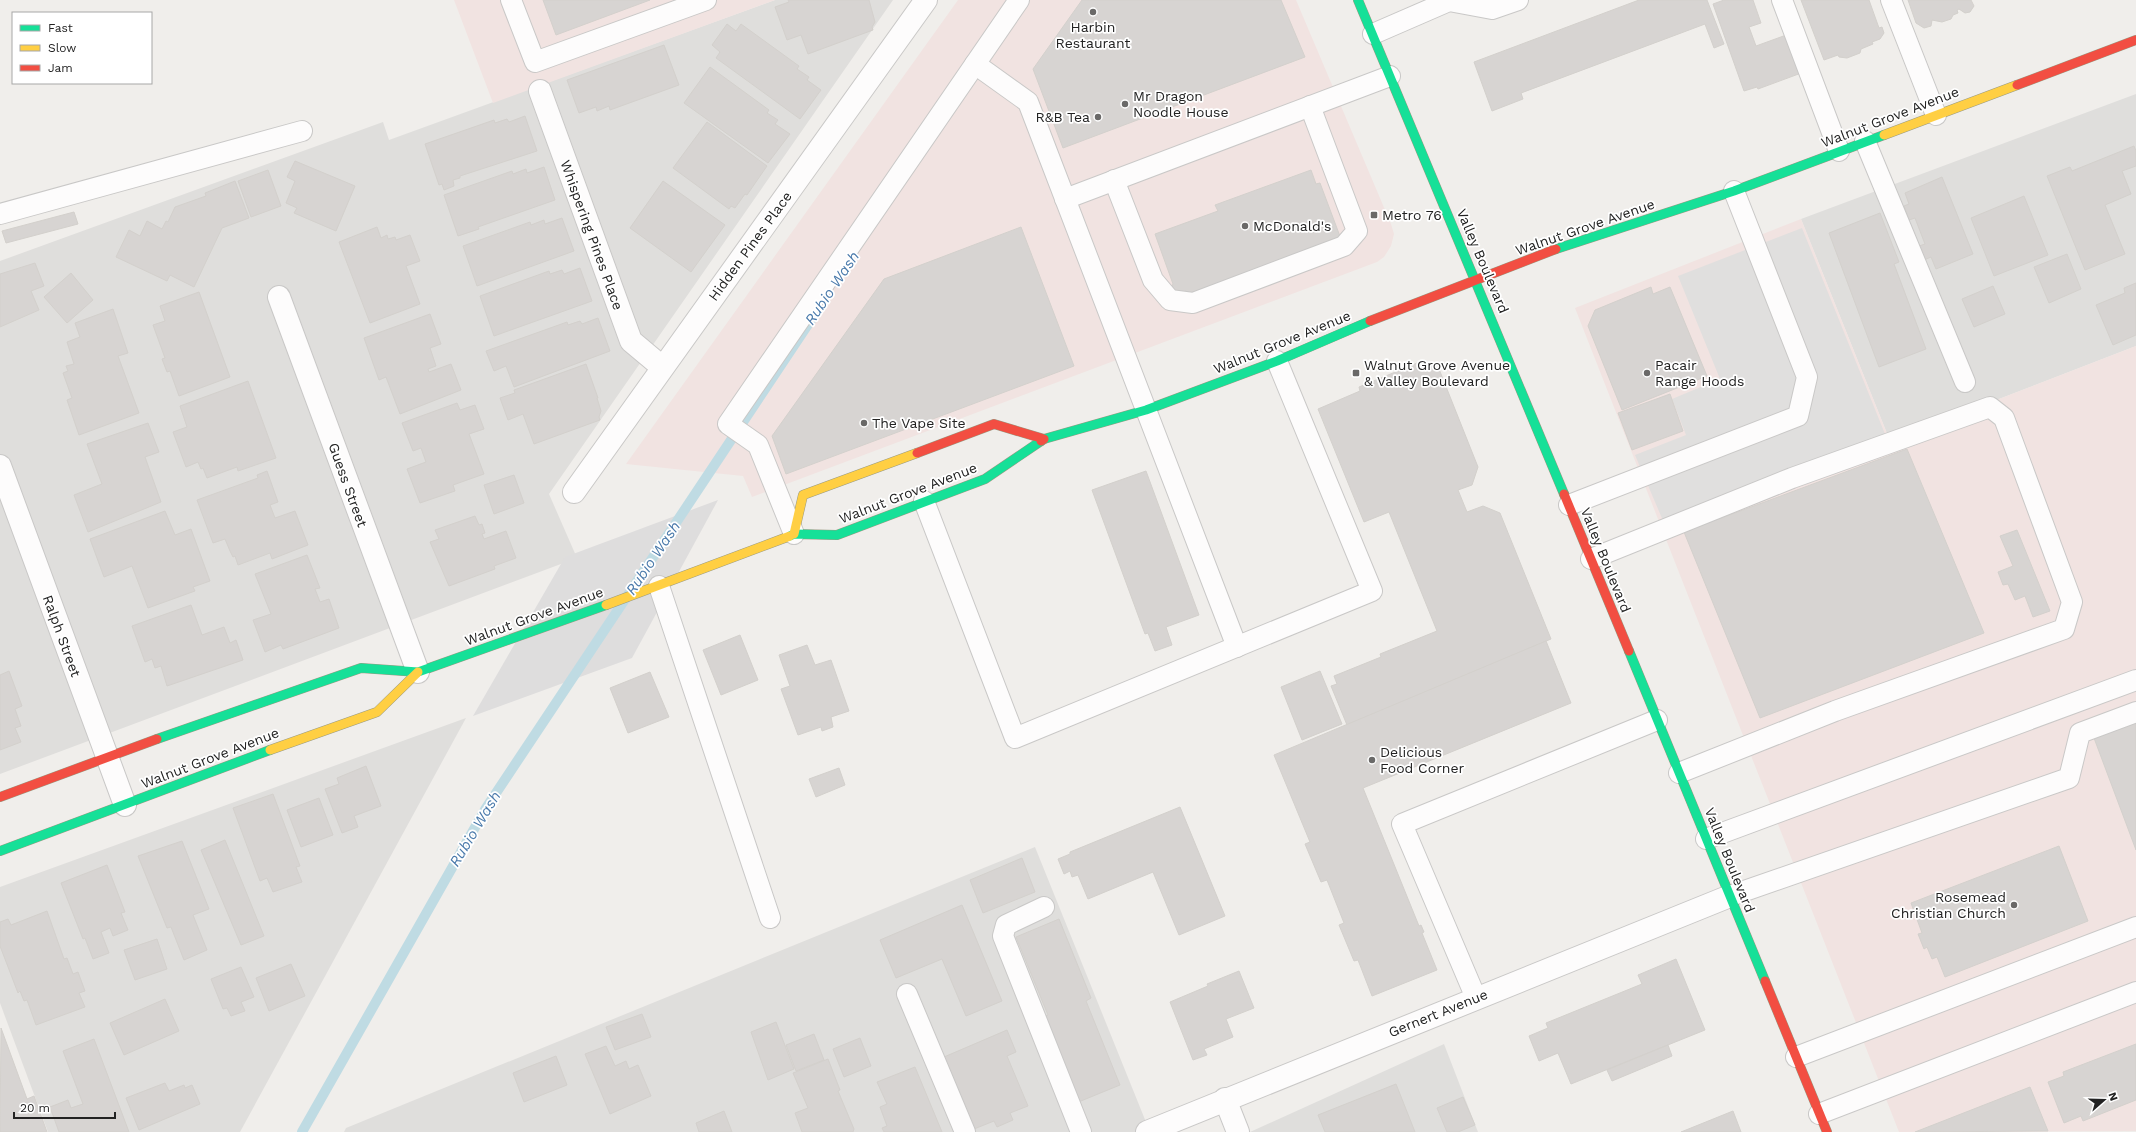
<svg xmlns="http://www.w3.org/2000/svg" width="2136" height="1132" viewBox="0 0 2136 1132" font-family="'Work Sans',sans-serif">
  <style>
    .residential { fill: #dfdedc }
    .commercial { fill: #f1e3e1 }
    .parking { fill: #e0dfde }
    .pier { fill: #dedddd }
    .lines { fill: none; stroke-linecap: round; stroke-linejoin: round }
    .stream { stroke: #bfdbe3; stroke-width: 10 }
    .building { fill: #d7d4d2; stroke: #d3d0cc }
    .lane-casing { stroke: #c9c8c7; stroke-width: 22 }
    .street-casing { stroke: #c9c8c7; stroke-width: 24 }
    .fast-casing { stroke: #999a82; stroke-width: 10 }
    .slow-casing { stroke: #999a82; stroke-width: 10 }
    .jam-casing { stroke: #999a82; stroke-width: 10 }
    .lane { stroke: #fdfcfc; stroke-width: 20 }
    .street { stroke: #fdfcfc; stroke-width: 22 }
    .fast { stroke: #16e098; stroke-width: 9 }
    .slow { stroke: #ffcf43; stroke-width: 9 }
    .jam { stroke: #f24e42; stroke-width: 9 }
    .poi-dot { fill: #6a6968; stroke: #fff; stroke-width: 1.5 }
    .labels { text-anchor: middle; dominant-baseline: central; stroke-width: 3.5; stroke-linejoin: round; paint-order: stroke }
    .poi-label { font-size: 14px; fill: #222; stroke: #fff; text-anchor: start }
    .street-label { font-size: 14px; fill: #222; stroke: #fff }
    .water-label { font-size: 15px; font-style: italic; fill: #4a7aab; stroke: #fff }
  </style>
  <rect width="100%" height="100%" fill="#f0eeeb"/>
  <!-- residential -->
  <g class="residential">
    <polygon points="775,0 893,0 549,494 577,558 0,774 0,261 383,122 389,140"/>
    <polygon points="2136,94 2136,346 1890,441 1801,219"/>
    <polygon points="466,718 240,1132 48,1132 0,1003 0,887"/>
    <polygon points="1035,847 1150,1132 344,1132 346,1128"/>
    <polygon points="1444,1044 1478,1132 1250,1132"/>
  </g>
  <!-- commercial -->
  <g class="commercial">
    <polygon points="454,0 775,0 493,103"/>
    <polygon points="958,0 1296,0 1391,224 1394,234 1391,246 1384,257 1377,262 752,497 743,476 626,464"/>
    <polygon points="1801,219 1890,441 2136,346 2136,1131 1899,1132 1575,308"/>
  </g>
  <!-- parking -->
  <polygon class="parking" points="1802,228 1887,439 1664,523 1635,455 1686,435 1672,399 1720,379 1678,276"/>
  <!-- pier -->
  <polygon class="pier" points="718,500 632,658 473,716 565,557"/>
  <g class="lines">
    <!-- stream -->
    <polyline class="stream" points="302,1132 486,808 813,317"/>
  </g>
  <!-- building -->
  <g class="building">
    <polygon points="543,0 650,0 556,35"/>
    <polygon points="788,0 869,0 875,22 872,27 873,30 808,54 801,35 787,40 775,7 789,2"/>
    <polygon points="1082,0 1281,0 1305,57 1063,148 1033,69"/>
    <polygon points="1639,0 1707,0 1724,44 1714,48 1705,24 1521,93 1523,99 1492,111 1474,62"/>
    <polygon points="1724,0 1753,0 1761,23 1749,27 1756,46 1789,34 1804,72 1758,89 1757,87 1744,91 1713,4"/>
    <polygon points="1801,0 1869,0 1879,28 1882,27 1884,33 1880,39 1872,42 1873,44 1861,49 1860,53 1847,58 1839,57 1838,55 1824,60"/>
    <polygon points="1908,0 1971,0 1974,6 1970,12 1965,13 1959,9 1957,10 1958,13 1953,15 1951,19 1942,22 1932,20 1931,26 1924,28 1916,23"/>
    <polygon points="727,24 736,31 741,24 799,66 797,69 809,77 807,80 821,90 800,119 716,58 720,52 712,45"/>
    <polygon points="664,45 679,85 610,110 609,106 597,111 596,107 579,113 567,80"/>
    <polygon points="710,67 769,110 767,113 778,120 775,124 790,134 768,163 684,103"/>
    <polygon points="525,116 537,151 460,176 460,178 453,180 454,186 444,190 442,184 439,185 425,144 494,120 495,123 507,119 509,122"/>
    <polygon points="707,122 767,166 747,195 745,194 735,208 731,206 729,209 673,168"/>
    <polygon points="2134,146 2136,151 2136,166 2122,171 2131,194 2105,205 2125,254 2085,270 2047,176 2070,167 2072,171"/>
    <polygon points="295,161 355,186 336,231 294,213 297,208 286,203 295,181 287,177"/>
    <polygon points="544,167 555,200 478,227 479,229 458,236 444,195 512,171 513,174 526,169 527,173"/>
    <polygon points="268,170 281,206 251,217 238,181"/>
    <polygon points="1311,170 1316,184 1320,183 1341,239 1192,294 1185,291 1183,294 1170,289 1173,284 1155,234 1218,211 1215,205"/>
    <polygon points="1942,177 1973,254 1936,269 1931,257 1924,260 1919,246 1925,244 1915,218 1909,220 1904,206 1909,204 1905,193"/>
    <polygon points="235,181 249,218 222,228 194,287 170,275 167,281 116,257 129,230 140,236 147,221 162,229 166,221 168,222 175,207 206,196 205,193"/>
    <polygon points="663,181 725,225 691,272 630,228"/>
    <polygon points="2024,196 2048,255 1994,276 1971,218"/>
    <polygon points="74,212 78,224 6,243 2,231"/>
    <polygon points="1880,213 1899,262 1894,264 1926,349 1879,367 1829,233"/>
    <polygon points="562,218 574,251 477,286 463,246 530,222 531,225 544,220 545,224"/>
    <polygon points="377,227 381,238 387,235 388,239 395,237 396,240 410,235 420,261 406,266 420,304 370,323 339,242"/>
    <polygon points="1021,227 1074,366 786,474 772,436 884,279"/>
    <polygon points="2067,254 2081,289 2049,303 2034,267"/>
    <polygon points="35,263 44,286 31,291 39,310 0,327 0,274"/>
    <polygon points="580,268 592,301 494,336 480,296 549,271 550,274 562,270 564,274"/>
    <polygon points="71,273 93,300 67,323 44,297"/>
    <polygon points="2136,283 2136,335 2113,345 2096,305 2125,293 2124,288"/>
    <polygon points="1993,286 2005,314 1974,327 1962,299"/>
    <polygon points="1651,287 1653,294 1670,287 1707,376 1622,410 1588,326 1595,310"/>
    <polygon points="199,292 230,377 179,396 170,371 167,372 162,359 165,358 153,325 165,321 160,306"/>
    <polygon points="113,309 128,353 118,356 139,413 79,435 67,400 72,398 63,373 68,371 66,366 74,364 67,342 80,337 75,323"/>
    <polygon points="430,314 441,344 430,348 436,366 428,369 429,372 451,364 461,390 400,414 386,377 379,380 364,338"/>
    <polygon points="598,318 610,351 514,387 506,366 494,371 486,351 567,322 568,325 580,321 582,324"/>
    <polygon points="1422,361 1439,369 1478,467 1472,485 1458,490 1467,512 1483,506 1500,513 1551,639 1347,725 1331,686 1337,684 1334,676 1381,657 1380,654 1437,631 1389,512 1364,522 1318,409 1360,391 1359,387"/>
    <polygon points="586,364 598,398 597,398 601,411 599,417 600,420 534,444 523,414 508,420 500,398 515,393 514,390"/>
    <polygon points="248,381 276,458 238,471 237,467 207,478 203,468 201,469 198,462 186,467 173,432 187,427 180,406"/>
    <polygon points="1670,394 1683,431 1632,450 1618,413"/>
    <polygon points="457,403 460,410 475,405 484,429 469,434 484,474 453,485 455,491 420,503 407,469 426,462 421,448 413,451 402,423"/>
    <polygon points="148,423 159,452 145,457 161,502 88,532 74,495 102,484 87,444"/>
    <polygon points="1907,449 1984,633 1760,718 1684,532"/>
    <polygon points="267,471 278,502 270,505 275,518 295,511 308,545 272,559 270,553 238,565 235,556 233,557 230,551 225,539 213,543 197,500 258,478 257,475"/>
    <polygon points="1146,471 1199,615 1166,627 1172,645 1155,651 1148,633 1145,634 1092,490"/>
    <polygon points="514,475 524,503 494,514 484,485"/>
    <polygon points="165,511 175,535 191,529 210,581 193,587 195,591 148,608 132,566 104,577 90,539"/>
    <polygon points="475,516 479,525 482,524 485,533 482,534 484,539 506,531 516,558 494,566 495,569 449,586 430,542 439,539 435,530"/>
    <polygon points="2017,530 2050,611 2033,617 2025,596 2015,600 2008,584 2003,585 1998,572 2013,566 2000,536"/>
    <polygon points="307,555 320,588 315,589 320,602 329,599 339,628 283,649 281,645 265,652 253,620 271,614 255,574"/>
    <polygon points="191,605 202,635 224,627 230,643 236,640 243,660 167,686 161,666 155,668 152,659 145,662 132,626"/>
    <polygon points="740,635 758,680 721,695 703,650"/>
    <polygon points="1546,641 1571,703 1363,788 1419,926 1421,925 1424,932 1422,933 1437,970 1372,996 1358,960 1354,961 1339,925 1344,923 1327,880 1321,882 1305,844 1310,842 1274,755"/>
    <polygon points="807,645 815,665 831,660 849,711 831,717 833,727 822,731 821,727 798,735 781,689 790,686 779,655"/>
    <polygon points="9,671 22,706 15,709 21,726 15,728 21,742 0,750 0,675"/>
    <polygon points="1320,671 1342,724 1302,740 1281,687"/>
    <polygon points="650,672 669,717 628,733 610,688"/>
    <polygon points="2136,721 2136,850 2094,738"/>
    <polygon points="366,766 381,806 354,816 358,827 342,833 325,789 339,784 337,778"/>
    <polygon points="839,768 845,785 816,797 809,779"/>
    <polygon points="273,794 300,866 296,867 302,882 273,892 267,878 260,881 233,808"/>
    <polygon points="319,798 333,835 301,847 287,810"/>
    <polygon points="1180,807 1225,916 1179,935 1153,872 1088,899 1078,875 1072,877 1070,871 1064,874 1058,859 1070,854 1070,852"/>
    <polygon points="225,840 264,936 241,945 201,850"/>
    <polygon points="182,841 209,909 193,915 207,950 184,960 171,927 167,928 138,856"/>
    <polygon points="2059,846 2088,921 1945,977 1937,957 1932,959 1927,947 1924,949 1918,934 1922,933 1911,903"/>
    <polygon points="1022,858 1035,892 983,913 970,880"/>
    <polygon points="107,865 125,912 121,913 128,930 113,936 110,928 101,932 109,953 93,959 85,938 83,939 61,883"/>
    <polygon points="962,905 1002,1001 966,1016 942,959 896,978 880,940"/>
    <polygon points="47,911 64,959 67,958 73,974 78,972 85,991 79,993 85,1007 36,1025 27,1000 24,1001 20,991 18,993 0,946 0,922 8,919 11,925"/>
    <polygon points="1059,919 1091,998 1086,1001 1120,1085 1076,1103 1042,1017 1048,1015 1016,937"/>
    <polygon points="157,939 167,969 135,980 124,950"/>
    <polygon points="1676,959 1705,1030 1571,1084 1558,1053 1539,1061 1529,1036 1548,1028 1546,1023 1642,984 1638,975"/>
    <polygon points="291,964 305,996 269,1011 256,978"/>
    <polygon points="241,967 254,997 241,1002 245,1011 231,1016 227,1008 223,1009 211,979"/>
    <polygon points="1239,971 1254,1008 1226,1019 1233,1037 1204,1049 1207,1055 1193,1060 1170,1002 1208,986 1207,984"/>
    <polygon points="165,999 179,1031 124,1055 110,1023"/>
    <polygon points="642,1014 651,1037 615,1050 606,1027"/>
    <polygon points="776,1022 794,1069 768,1080 751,1032"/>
    <polygon points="1,1028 27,1099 34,1096 47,1132 0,1132"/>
    <polygon points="1007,1030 1016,1052 1007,1056 1028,1106 1010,1113 1013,1120 997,1127 994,1121 974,1129 944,1057"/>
    <polygon points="814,1034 824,1060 796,1071 786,1045"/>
    <polygon points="860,1038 871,1066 844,1077 833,1049"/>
    <polygon points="94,1039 129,1132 59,1132 50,1107 68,1100 71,1108 83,1104 63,1051"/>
    <polygon points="2136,1044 2136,1100 2083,1121 2081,1116 2064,1123 2048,1082 2064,1076 2063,1072"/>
    <polygon points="1668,1045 1672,1056 1612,1081 1607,1070"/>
    <polygon points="606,1046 615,1066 626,1061 629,1069 638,1065 651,1096 610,1114 585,1054"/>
    <polygon points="556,1056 567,1085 524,1102 513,1073"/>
    <polygon points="828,1059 840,1090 838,1091 854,1129 853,1132 802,1132 795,1113 808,1108 793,1073"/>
    <polygon points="915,1067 942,1132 884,1132 882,1128 887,1126 880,1107 887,1104 877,1082"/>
    <polygon points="165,1083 169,1091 184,1085 185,1088 192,1085 200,1104 139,1130 126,1098"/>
    <polygon points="1396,1084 1415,1132 1325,1132 1318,1115"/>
    <polygon points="2030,1087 2048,1131 1915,1132"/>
    <polygon points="1463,1097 1475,1125 1458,1132 1447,1132 1437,1108"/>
    <polygon points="724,1111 732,1132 699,1132 696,1123"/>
    <polygon points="1733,1111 1741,1132 1681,1132"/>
  </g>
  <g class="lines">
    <defs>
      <g id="lane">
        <polyline points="511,0 535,62 706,0"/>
        <polyline points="1782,0 1839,151"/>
        <polyline points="1891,0 1936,115"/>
        <polyline points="1373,34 1449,1 1492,9 1518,0"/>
        <polyline points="975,64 1028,102 1237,647"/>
        <polyline points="1865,141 1965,382"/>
        <polyline points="1114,180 1153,280 1170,300 1193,303 1344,246 1357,231 1310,106"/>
        <polyline points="1065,199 1390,76"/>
        <polyline points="0,214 302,131"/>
        <polyline points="924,501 1015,738 1372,591 1277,361"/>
        <polyline points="1569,505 1798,416 1807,377 1734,191"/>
        <polyline points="794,534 758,445 728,424 1019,0"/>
        <polyline points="1591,559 1792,478 1990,407 2004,418 2072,602 2064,629 1835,711 1679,773"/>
        <polyline points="659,586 770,918"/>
        <polyline points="1706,839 2136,680"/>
        <polyline points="1730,896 2069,778 2080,733 2136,712"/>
        <polyline points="1044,907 1006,925 1003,936 1081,1132"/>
        <polyline points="907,994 965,1132"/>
        <polyline points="1476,998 1402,824 1657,720"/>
        <polyline points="1796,1057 2136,927"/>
        <polyline points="1819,1114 2136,992"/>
      </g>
      <g id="street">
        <polyline points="540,91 631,341 662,367"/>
        <polyline points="279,297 418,672"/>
        <polyline points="0,466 125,805"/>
        <polyline points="574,492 926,0"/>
        <polyline points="1225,1099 1238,1132"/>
        <polyline points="1147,1132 1730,896"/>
      </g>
      <g id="fast">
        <polyline points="1358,0 1564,494"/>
        <polyline points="1556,249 1734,191 1884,135"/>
        <polyline points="1044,439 1146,410 1277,361 1370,321"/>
        <polyline points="790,536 794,534 837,535 985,479 1041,441"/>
        <polyline points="1629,651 1765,981"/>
        <polyline points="157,739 361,668 418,672 606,605"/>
        <polyline points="0,851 270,750"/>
      </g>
      <g id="slow">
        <polyline points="1884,135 2017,85"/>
        <polyline points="794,534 803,495 917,453"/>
        <polyline points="606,605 790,536"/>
        <polyline points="270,750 377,712 418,672"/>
      </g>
      <g id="jam">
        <polyline points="2017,85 2136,40"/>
        <polyline points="1370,321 1556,249"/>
        <polyline points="917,453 994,424 1044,439 1041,441"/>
        <polyline points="1564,494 1629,651"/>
        <polyline points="0,797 157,739"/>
        <polyline points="1765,981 1827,1132"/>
      </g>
    </defs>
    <!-- lane casing -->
    <use href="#lane" class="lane-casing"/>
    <!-- street casing -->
    <use href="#street" class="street-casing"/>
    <!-- fast casing -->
    <use href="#fast" class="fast-casing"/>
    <!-- slow casing -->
    <use href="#slow" class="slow-casing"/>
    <!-- jam casing -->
    <use href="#jam" class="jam-casing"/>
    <!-- lane -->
    <use href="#lane" class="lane"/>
    <!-- street -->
    <use href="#street" class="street"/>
    <!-- fast -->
    <use href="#fast" class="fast"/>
    <!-- slow -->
    <use href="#slow" class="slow"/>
    <!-- jam -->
    <use href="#jam" class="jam"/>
  </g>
  <!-- markers -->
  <g class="poi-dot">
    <circle cx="1093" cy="12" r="4"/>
    <circle cx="1125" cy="104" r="4"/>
    <circle cx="1098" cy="117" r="4"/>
    <rect x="1370" y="211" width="8" height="8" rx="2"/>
    <circle cx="1245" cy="226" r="4"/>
    <rect x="1352" y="369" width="8" height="8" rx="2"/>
    <circle cx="1647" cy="373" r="4"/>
    <circle cx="864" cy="423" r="4"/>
    <circle cx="1372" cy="760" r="4"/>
    <circle cx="2014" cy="905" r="4"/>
  </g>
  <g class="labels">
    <!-- poi labels -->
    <g class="poi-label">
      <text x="1093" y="27" text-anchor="middle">Harbin<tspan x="1093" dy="16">Restaurant</tspan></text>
      <text x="1133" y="96">Mr Dragon<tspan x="1133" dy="16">Noodle House</tspan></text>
      <text x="1090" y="117" text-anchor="end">R&amp;B Tea</text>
      <text x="1382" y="215">Metro 76</text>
      <text x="1253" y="226">McDonald's</text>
      <text x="1364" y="365">Walnut Grove Avenue<tspan x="1364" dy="16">&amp; Valley Boulevard</tspan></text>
      <text x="1655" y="365">Pacair<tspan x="1655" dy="16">Range Hoods</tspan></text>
      <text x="872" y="423">The Vape Site</text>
      <text x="1380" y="752">Delicious<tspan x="1380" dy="16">Food Corner</tspan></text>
      <text x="2006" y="897" text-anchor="end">Rosemead<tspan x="2006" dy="16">Christian Church</tspan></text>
    </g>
    <!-- street labels -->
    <g class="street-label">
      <text transform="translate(1890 117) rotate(-21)">Walnut Grove Avenue</text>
      <text transform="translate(1585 227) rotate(-19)">Walnut Grove Avenue</text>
      <text transform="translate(592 235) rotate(70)">Whispering Pines Place</text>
      <text transform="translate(750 246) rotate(-54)">Hidden Pines Place</text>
      <text transform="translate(1483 261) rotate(67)">Valley Boulevard</text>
      <text transform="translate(1282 342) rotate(-22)">Walnut Grove Avenue</text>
      <text transform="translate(348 485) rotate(70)">Guess Street</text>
      <text transform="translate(908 493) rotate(-21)">Walnut Grove Avenue</text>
      <text transform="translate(1606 560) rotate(68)">Valley Boulevard</text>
      <text transform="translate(534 616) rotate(-20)">Walnut Grove Avenue</text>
      <text transform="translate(62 636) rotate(70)">Ralph Street</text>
      <text transform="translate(210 758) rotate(-21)">Walnut Grove Avenue</text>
      <text transform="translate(1730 860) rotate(68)">Valley Boulevard</text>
      <text transform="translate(1438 1013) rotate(-22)">Gernert Avenue</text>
    </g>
    <!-- water labels -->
    <g class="water-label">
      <text transform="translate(832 288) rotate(-56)">Rubio Wash</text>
      <text transform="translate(653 558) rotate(-56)">Rubio Wash</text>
      <text transform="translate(475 829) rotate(-59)">Rubio Wash</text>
    </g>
  </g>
  <!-- legend -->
  <rect x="12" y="12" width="140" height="72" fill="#ffffff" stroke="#a7a7a7"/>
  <rect x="20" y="25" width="20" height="6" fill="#16e098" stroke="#a7a7a7"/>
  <text x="48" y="32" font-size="12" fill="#222222">Fast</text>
  <rect x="20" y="45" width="20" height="6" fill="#ffcf43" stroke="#a7a7a7"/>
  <text x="48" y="52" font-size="12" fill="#222222">Slow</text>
  <rect x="20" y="65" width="20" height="6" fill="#f24e42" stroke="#a7a7a7"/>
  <text x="48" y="72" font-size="12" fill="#222222">Jam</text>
  <!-- north arrow -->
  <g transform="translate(2104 1100) rotate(70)" stroke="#ffffff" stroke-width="3" paint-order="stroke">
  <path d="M0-3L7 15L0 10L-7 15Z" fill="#222222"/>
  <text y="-6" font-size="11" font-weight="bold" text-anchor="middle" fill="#222222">N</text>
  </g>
  <!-- scale -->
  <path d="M14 1112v6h101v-6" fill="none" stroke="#222222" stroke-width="2"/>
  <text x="20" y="1112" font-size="12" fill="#222222" stroke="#ffffff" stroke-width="3" paint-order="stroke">20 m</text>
</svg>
